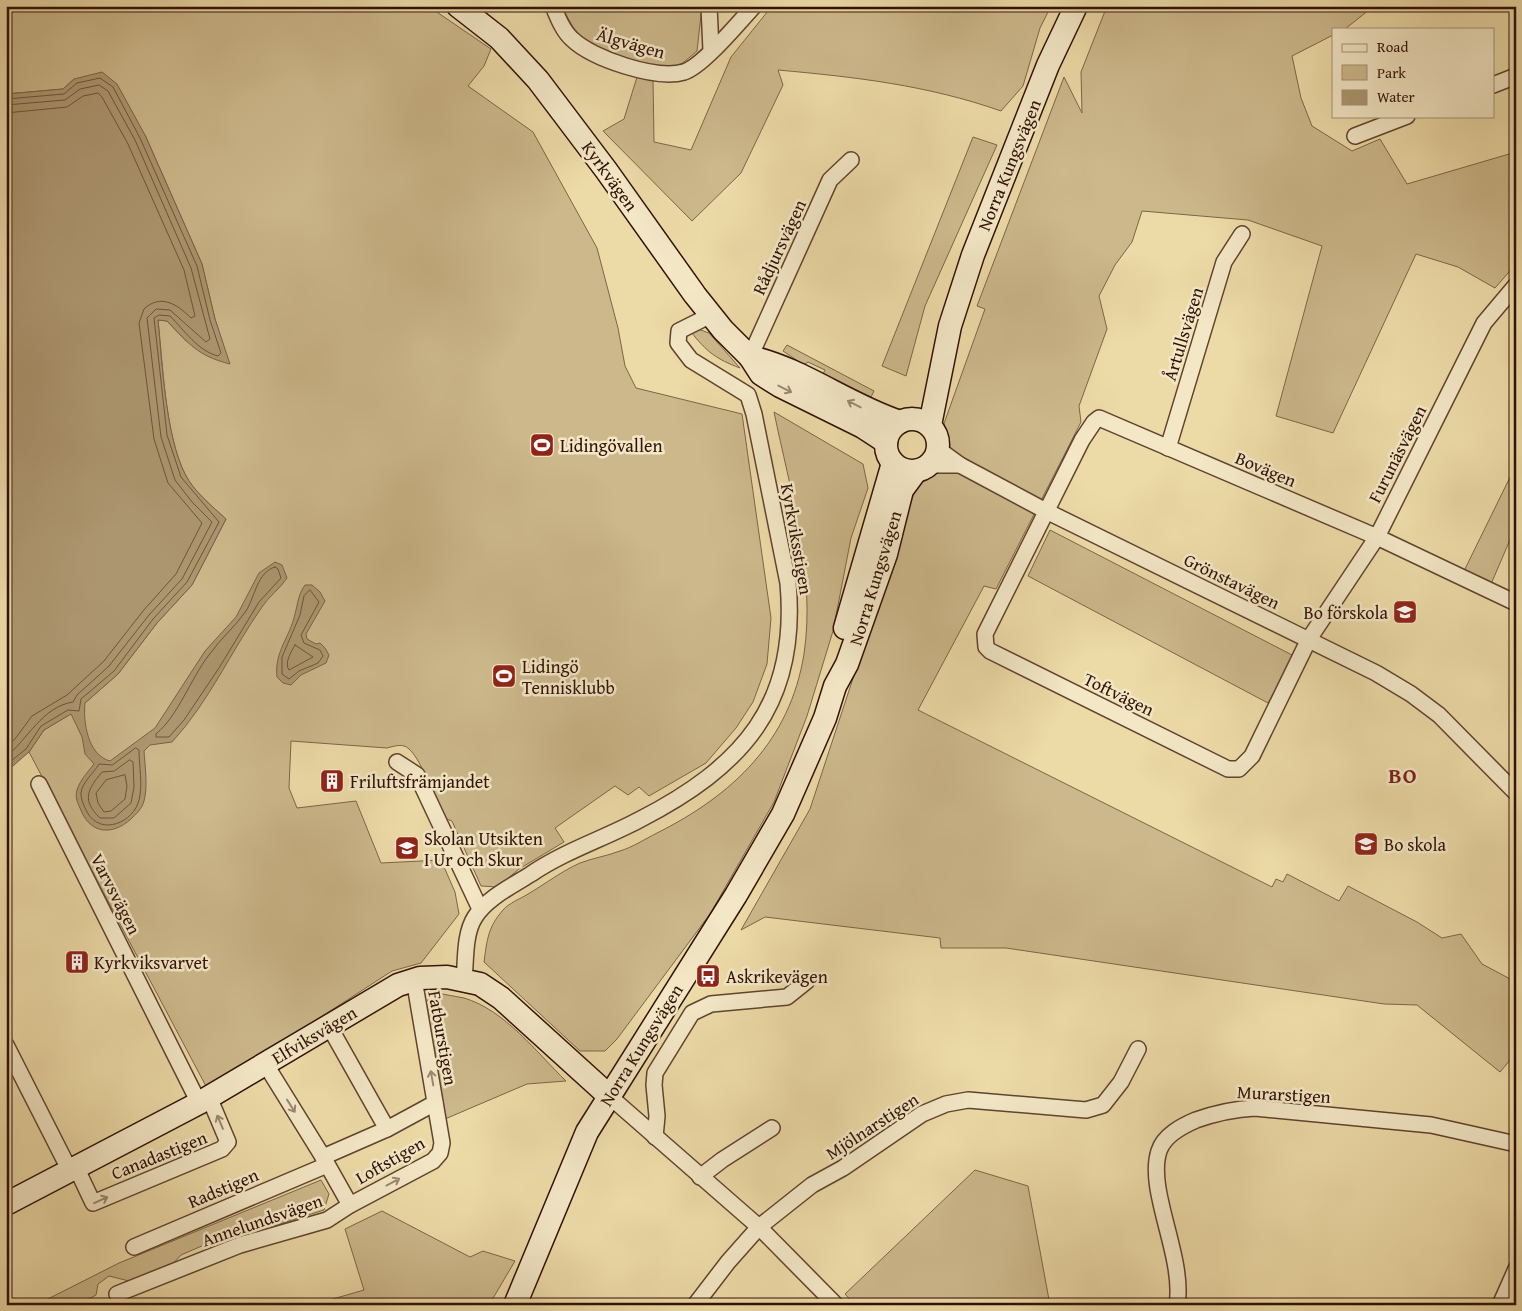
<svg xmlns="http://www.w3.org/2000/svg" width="1522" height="1311" viewBox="0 0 1522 1311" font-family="'Gentium Book Plus',serif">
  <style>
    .green { fill: #ccb88b; stroke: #7e6448 }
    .water { fill: #ac9670; stroke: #7b6145 }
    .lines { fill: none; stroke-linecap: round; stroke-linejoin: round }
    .shore { stroke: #6e543a; stroke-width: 1 }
    .street-casing { stroke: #60432e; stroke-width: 18 }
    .secondary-casing { stroke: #311105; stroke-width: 25 }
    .street { stroke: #f3e7c6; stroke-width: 15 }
    .secondary { stroke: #f3e7c6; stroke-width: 22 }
    .oneway { stroke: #9c876f }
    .labels { text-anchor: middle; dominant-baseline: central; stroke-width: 5; stroke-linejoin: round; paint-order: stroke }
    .street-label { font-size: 18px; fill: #311105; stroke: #f3e7c6 }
    .poi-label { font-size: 18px; fill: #311105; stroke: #f3e7c6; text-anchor: start }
    .district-label { font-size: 22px; font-weight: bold; letter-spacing: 1px; fill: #7a1f14; stroke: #f3e7c6 }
  </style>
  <rect width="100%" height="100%" fill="#ecdaa7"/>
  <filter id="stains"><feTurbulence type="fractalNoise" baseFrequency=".004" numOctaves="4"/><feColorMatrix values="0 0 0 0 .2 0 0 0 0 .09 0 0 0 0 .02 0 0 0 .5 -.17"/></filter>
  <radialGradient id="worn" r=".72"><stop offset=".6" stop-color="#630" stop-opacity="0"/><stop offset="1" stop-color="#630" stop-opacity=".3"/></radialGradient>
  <!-- green -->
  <g class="green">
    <path d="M6,6H428L491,49L484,66L468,86L533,132L597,248L618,328L625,366L636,388L742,414L771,618L767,664L753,702L736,728L706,763L649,796L639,787L628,795L615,786L555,828L564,842L519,869L498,887L481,886L452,821L441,817C433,798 424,763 409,749C403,743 395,746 387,748L291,741L289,788L297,808L356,801L381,863L441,860L455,892L459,914L421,963L392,971L208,1090L29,752L44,730L77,710L118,674L157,623L192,585L226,519C212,506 194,492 185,474C165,434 163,365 158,320L167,321L186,341L229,363L215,319L202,264L145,135L74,79L63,89L6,94Z"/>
    <path d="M558,6H702L697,51C692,55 685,62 679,65C657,73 595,49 578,34C568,26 563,17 558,6Z"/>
    <path d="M772,6H1051L1040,28L1023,86L1001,111C927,85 855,77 778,70L783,85L741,173L692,221L603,131L624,119L637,77L653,80L654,142L691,150L731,57Z"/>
    <polygon points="1107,6 1374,6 1345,29 1333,29 1333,35 1292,56 1301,98 1312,126 1352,151 1380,139 1407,184 1516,152 1516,264 1495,288 1458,267 1416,254 1333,433 1276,416 1322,246 1248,220 1142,211 1132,242 1115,265 1099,296 1107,329 1079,406 1081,422 996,589 984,586 918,710 1272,887 1276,879 1283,882 1287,874 1339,901 1348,886 1417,922 1442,938 1461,934 1482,964 1516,982 1516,1053 1500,1072 1417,1005 1384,1004 1006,948 941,948 940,938 765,917 741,930 810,809 914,493 924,475 934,470 944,440 942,429 985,309 977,306 1064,77 1082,113 1081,72"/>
    <polygon points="973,137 997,145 925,306 906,376 882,366"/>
    <path d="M698,329L709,333L740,368C716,359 707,352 691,332Z"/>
    <polygon points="787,345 874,391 871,397 823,374 825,370 808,362 804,365 783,351"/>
    <path d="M774,412L863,464L868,488L851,538L833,631L807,716L774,802L710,914L617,1039L605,1051H580L484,962C487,940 488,927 503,910C509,903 520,899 528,894C545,884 562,871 580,863C593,858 607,856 620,851C633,847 645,839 657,833C733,795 790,741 804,654C816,574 790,490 774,412Z"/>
    <polygon points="1516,465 1516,526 1491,584 1464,571"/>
    <polygon points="1050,530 1294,656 1268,703 1028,576"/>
    <path d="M437,993C446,995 455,996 464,998C505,1010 537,1053 566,1081L527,1084L445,1119L426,1003L429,998Z"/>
    <polygon points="975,1170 1028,1186 1050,1305 855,1305 845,1294"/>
    <polygon points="321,1180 329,1194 324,1210 242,1236 227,1235 181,1255 169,1268 133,1282 109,1276 98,1284 96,1295 78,1305 36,1305 119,1263"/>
    <polygon points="382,1211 470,1257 483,1251 515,1261 489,1305 312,1305 364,1290 345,1229"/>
  </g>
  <!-- water -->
  <g class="water">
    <path d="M102,72L117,84L145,135L202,264L215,319L230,364C198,356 189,344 167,321L158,320C162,363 166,437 185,474C194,492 212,506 226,519L192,585L157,623L118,674L85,703C83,723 88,755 110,761L155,728L205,651L236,617L259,573L275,562L282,565L287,578C280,589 269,596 262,607C231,651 209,702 172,742L150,745L144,751C145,767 148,786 144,801C142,809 136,814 131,819C111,837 89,833 80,808C77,802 75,796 77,790C80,780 88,772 94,764L85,754L82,737L71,714L44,730L29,752L6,772V94L63,89L74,79Z"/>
    <path d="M305,585H312L320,592L325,601L306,634L307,639L316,644L320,643L325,648L329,655L326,663L301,675L291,685L283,683L277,677C274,652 290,637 295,614C298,603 298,595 305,585Z"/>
  </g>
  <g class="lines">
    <!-- shore -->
    <g class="shore">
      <path d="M6,99L64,94L77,83L100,78L113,87L140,138L197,266L210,320L221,353L218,356C198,351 184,330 170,316L159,315L154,318L167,435L181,477L219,522L187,582L153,619L114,671L81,699L79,711L68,710L41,726L26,749L6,765"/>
      <path d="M6,105L65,100L80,89L99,85L108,91L135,140L191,268L210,339L206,342L170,310L156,309L147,318L161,437L175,480L192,502L212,522L182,579L149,615L109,666L77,695L73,702C42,707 28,739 6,757"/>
      <path d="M6,113L67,107L83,96L98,93L102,97L128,144L184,270L195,316L191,318C178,305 161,293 144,309L139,323L154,439L168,483L202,523L176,574L143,611L104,661L67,695L32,716L15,739L6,747"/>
      <path d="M275,567L278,569L281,578L259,602L219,668L184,720L169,737H156V734C178,716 191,678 209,655C220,639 235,627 246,611C255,597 257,572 275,567Z"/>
      <polygon points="310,590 319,602 301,635 304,643 320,650 323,656 318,663 299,671 289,679 282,674 282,657 300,615 304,596"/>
      <path d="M295,645L313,657L289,670C284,663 291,652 295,645Z"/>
      <path d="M136,748L139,750C139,766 143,785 139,800C134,822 101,837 87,812C84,806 81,800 81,793C82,782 94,773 99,764L112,765Z"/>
      <path d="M130,760L133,762L134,787L131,803L114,818H100C81,800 88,789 102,772L114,771Z"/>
      <polygon points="125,775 127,786 125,799 111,811 104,812 98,803 96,793 106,780"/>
    </g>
    <defs>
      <g id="street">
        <path d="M553,6C558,18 563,31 572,39C593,59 656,80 684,72C703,66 739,22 754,6"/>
        <polyline points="709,6 711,50"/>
        <polyline points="1493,85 1516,76"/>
        <polyline points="1355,136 1407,116"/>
        <polyline points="1516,285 1484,323 1377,537 1309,639 1252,756 1239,769 1228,769 990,651 986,647 985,634 1082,440 1094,422 1099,418 1377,537 1516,603"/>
        <polyline points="750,357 830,180 851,160"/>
        <polyline points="1168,448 1224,262 1242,234"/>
        <polyline points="938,449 960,465 1046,511 1376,673 1411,694 1439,715 1516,793"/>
        <polyline points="929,465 960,465"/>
        <polyline points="397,762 417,775 480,909"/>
        <polyline points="39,784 199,1103"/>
        <path d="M464,980C466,961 464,934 475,917C487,898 512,886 531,874C565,851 603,839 639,820C742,767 799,705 788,583L754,414L748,395L691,360L678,343L679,331L711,315"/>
        <polyline points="6,1045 70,1171"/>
        <polyline points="266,1065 323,1157 350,1205"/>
        <polyline points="608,1095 759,1227 836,1305"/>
        <polyline points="387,1129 435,1103"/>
        <polyline points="655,1137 657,1116 654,1085 655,1073 692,1013 711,1004 787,997 807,981"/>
        <polyline points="323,1157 387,1129 329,1026"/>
        <polyline points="76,1167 93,1203 222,1149 228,1142 209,1097"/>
        <polyline points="700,1177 722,1160 772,1128"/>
        <polyline points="134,1247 327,1165"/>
        <polyline points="117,1294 240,1245 327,1220 350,1205 433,1161 440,1153 442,1143 414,979"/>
        <polyline points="695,1305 728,1262 759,1227 812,1185 843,1168 922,1114 946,1104 968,1100 1086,1110 1103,1105 1121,1082 1138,1049"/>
        <path d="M1177,1305C1185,1257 1146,1190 1159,1151C1164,1135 1182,1126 1196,1120C1216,1113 1234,1109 1255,1108L1431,1125L1516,1144"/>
        <polyline points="1500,1305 1516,1269"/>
      </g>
      <g id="secondary">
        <polyline points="458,6 499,38 538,80 606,170 695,295 723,330 750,357 761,374 780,386 863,427 886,442"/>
        <path d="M750,357C801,368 848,405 900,422"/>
        <circle cx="912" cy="445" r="26"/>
        <polyline points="930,425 950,326 973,255 1048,65 1076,6"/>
        <polyline points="845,628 893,463"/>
        <polyline points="6,1204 199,1103 398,985 420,978 447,977 480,984 501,998 608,1095"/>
        <polyline points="515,1305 587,1132 736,895 783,814 825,718 835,686 847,664 886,554 902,490 916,471"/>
      </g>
    </defs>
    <!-- street casing -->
    <use href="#street" class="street-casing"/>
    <!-- secondary casing -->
    <use href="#secondary" class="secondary-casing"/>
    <!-- street -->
    <use href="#street" class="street"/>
    <!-- secondary -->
    <use href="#secondary" class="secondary"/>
  </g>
  <!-- one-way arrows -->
  <defs><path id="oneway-shaft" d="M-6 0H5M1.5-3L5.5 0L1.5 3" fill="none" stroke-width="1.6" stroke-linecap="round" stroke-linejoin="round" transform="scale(1.25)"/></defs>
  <g class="oneway">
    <use href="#oneway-shaft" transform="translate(785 389) rotate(27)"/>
    <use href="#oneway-shaft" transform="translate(854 404) rotate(-153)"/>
    <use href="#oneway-shaft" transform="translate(432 1078) rotate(-100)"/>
    <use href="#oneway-shaft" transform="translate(291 1106) rotate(58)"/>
    <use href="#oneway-shaft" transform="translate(220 1122) rotate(-113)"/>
    <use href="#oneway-shaft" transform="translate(393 1182) rotate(-28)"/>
    <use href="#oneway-shaft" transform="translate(101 1200) rotate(-24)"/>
  </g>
  <!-- icons -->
  <defs>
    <symbol id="stadium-square" viewBox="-11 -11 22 22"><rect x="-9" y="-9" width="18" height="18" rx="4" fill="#8f2418" stroke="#f3e7c6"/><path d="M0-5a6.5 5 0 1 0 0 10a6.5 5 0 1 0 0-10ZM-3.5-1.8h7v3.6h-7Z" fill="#fff"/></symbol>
    <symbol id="school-square" viewBox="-11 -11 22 22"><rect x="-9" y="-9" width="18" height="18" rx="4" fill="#8f2418" stroke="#f3e7c6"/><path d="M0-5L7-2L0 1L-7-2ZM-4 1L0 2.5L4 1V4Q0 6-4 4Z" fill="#fff"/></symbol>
    <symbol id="building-square" viewBox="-11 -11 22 22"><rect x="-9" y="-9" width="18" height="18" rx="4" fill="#8f2418" stroke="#f3e7c6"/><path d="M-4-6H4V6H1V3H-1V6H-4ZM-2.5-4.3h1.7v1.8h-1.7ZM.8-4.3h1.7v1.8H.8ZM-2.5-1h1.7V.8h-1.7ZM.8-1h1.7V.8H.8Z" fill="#fff"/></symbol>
    <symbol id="bus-square" viewBox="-11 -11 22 22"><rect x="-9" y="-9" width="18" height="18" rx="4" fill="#8f2418" stroke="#f3e7c6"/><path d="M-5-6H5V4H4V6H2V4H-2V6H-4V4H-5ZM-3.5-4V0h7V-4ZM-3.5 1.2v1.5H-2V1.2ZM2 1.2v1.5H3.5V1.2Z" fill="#fff"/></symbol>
  </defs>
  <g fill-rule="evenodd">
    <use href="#stadium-square" x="528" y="431" width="28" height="28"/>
    <use href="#school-square" x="1391" y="598" width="28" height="28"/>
    <use href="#stadium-square" x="490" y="662" width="28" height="28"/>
    <use href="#building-square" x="318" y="767" width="28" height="28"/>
    <use href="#school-square" x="1352" y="830" width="28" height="28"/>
    <use href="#school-square" x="393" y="834" width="28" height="28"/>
    <use href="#building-square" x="63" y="948" width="28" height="28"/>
    <use href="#bus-square" x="694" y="962" width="28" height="28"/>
  </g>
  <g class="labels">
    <!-- street labels -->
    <g class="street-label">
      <text transform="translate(631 43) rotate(16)">Älgvägen</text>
      <text transform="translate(1009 165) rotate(-68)">Norra Kungsvägen</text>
      <text transform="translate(610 176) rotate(54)">Kyrkvägen</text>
      <text transform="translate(779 247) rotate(-65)">Rådjursvägen</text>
      <text transform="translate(1183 334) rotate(-73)">Årtullsvägen</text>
      <text transform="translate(1397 454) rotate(-63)">Furunäsvägen</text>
      <text transform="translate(1266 469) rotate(23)">Bovägen</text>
      <text transform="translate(797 539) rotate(80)">Kyrkviksstigen</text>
      <text transform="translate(875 578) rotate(-73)">Norra Kungsvägen</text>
      <text transform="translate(1232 581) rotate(26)">Grönstavägen</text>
      <text transform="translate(1119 694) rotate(26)">Toftvägen</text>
      <text transform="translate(116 894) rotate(63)">Varvsvägen</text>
      <text transform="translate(314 1035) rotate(-31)">Elfviksvägen</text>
      <text transform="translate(443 1038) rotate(80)">Fatburstigen</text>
      <text transform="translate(641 1045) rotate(-58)">Norra Kungsvägen</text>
      <text transform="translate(1284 1094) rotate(3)">Murarstigen</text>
      <text transform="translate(872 1126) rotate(-33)">Mjölnarstigen</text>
      <text transform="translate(159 1155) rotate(-22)">Canadastigen</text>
      <text transform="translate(390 1160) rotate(-30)">Loftstigen</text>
      <text transform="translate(223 1188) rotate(-23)">Radstigen</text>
      <text transform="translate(262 1220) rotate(-19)">Annelundsvägen</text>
    </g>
    <!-- poi labels -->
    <g class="poi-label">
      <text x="560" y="445">Lidingövallen</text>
      <text x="1388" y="612" text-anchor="end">Bo förskola</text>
      <text x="522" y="666">Lidingö<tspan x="522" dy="21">Tennisklubb</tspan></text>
      <text x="350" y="781">Friluftsfrämjandet</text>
      <text x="424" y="838">Skolan Utsikten<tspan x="424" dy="21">I Ur och Skur</tspan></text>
      <text x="1384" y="844">Bo skola</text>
      <text x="94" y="962">Kyrkviksvarvet</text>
      <text x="726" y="976">Askrikevägen</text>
    </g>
    <!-- district labels -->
    <g class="district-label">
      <text x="1403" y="775">BO</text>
    </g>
  </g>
  <!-- margin -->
  <rect width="1522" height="1311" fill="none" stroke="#ecdaa7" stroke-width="25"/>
  <rect x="8" y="8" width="1507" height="1296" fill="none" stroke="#311105" stroke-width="2.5"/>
  <rect x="12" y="12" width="1497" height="1286" fill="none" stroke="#311105"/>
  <!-- legend -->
  <rect x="1332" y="28" width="162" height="90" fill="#f3e7c6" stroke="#a59179"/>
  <rect x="1342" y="44" width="25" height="8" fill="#f3e7c6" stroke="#a59179"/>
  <text x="1377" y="52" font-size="15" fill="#311105">Road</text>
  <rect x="1342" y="65" width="25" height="15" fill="#ccb88b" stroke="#a59179"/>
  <text x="1377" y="78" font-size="15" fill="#311105">Park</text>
  <rect x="1342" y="90" width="25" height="15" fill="#ac9670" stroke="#a59179"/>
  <text x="1377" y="102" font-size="15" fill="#311105">Water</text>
  <rect width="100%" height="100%" filter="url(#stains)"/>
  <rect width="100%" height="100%" fill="url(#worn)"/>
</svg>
